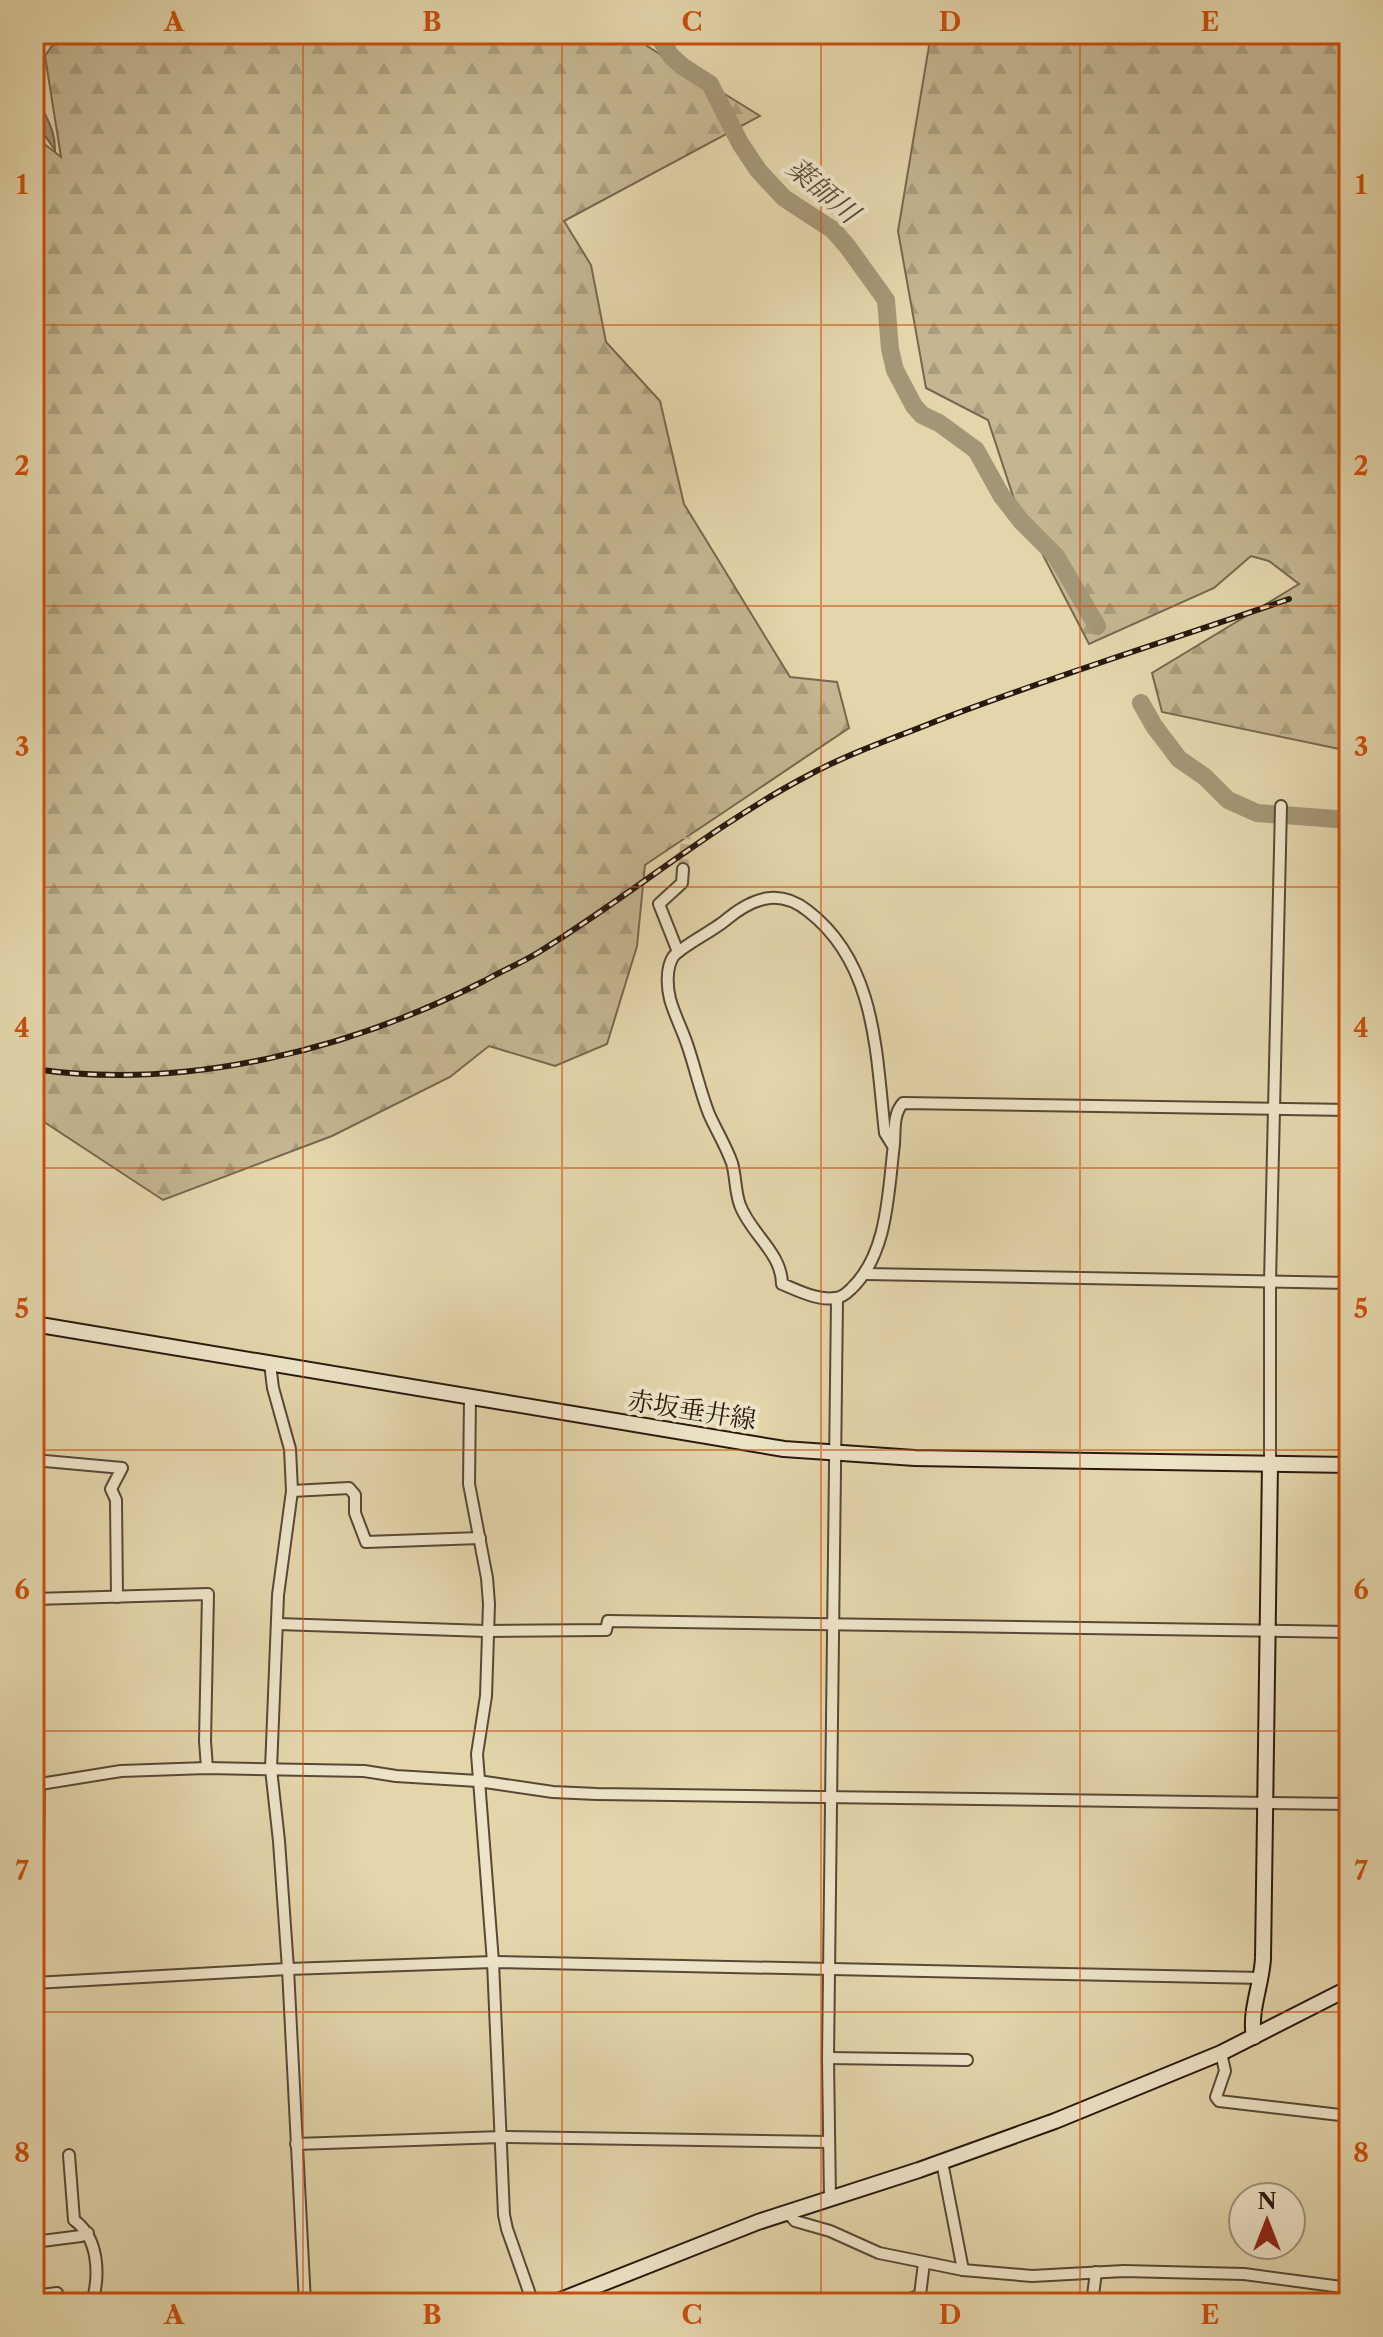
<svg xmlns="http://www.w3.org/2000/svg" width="1383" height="2337" viewBox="0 0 1383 2337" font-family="'Libre Caslon Text','Noto Serif JP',serif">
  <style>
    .forest { fill: url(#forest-firs); stroke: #76684f; stroke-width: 2 }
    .water { fill: #a39676; stroke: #72644c; stroke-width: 2 }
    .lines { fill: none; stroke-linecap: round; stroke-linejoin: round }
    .river { stroke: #a39676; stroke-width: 18 }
    .street-tunnel { stroke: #beb08c; stroke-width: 10; stroke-dasharray: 10 5; stroke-linecap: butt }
    .street-casing { stroke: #574835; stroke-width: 14 }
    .secondary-casing { stroke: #28190e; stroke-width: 18 }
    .street { stroke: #ede4c8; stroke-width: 10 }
    .secondary { stroke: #ede4c8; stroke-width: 14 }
    .rail-casing { stroke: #28190e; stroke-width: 6 }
    .rail { stroke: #ede4c8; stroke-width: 3; stroke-dasharray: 9; stroke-linecap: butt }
    .grid { fill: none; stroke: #cb4f0c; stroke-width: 2; stroke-opacity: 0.55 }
    .labels { text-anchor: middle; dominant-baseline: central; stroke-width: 8; stroke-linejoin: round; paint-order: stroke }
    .street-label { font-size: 26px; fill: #28190e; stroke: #ede4c8 }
    .water-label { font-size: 28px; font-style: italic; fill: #594b38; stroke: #ede4c8 }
    .neatline { fill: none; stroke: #cb4f0c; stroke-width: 3 }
    .grid-label { font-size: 26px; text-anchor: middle; font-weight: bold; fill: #cb4f0c }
  </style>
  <defs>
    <pattern id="forest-firs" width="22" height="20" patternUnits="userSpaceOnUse" patternTransform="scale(2)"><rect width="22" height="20" fill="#c3b690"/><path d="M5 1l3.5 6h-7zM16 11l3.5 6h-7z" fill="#a89c7b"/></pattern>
  </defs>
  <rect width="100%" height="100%" fill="#e3d6ab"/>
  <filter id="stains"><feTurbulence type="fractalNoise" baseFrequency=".0025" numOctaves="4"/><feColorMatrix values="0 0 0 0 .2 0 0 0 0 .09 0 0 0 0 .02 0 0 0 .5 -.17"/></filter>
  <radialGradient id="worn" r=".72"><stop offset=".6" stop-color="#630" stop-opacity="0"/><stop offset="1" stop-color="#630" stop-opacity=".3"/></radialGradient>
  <!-- forest -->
  <g class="forest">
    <polygon points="60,34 646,34 647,46 760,116 564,221 591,265 606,342 660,401 684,504 790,677 837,682 849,728 645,865 637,946 607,1044 555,1066 489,1046 450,1077 332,1136 163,1200 38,1118 34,1118 34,136 61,157 45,56"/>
    <polygon points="931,34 1349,34 1349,751 1162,712 1152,673 1299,584 1269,561 1251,556 1214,588 1089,644 1014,499 988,420 926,388 898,231"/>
  </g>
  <!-- water -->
  <path class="water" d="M34,34H45C38,50 33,73 36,90C41,114 55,123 55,150L34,120Z"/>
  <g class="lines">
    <!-- river -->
    <g class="river">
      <polyline points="657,34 671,56 682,66 710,84 740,143 758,170 784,198 833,230 847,246 886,300 890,349 895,370 914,406 922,415 939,423 976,450 1001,495 1021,521 1056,556 1097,626"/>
      <polyline points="1141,703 1154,726 1179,759 1205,777 1228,800 1257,813 1349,820"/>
    </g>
    <!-- street-tunnel -->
    <polyline class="street-tunnel" points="683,869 686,837"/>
    <defs>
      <g id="street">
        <polyline points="678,952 659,904 682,883 683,869"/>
        <path d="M893,1146L885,1133C876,1055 877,964 808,911C779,888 753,898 727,919C715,930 680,947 673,957C666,968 667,987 670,999C674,1014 682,1029 687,1044C695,1067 700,1091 709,1114C716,1130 726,1146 732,1163C736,1177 735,1192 740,1205C750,1233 782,1253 782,1284C797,1290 818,1301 835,1298C841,1298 847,1293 851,1289C888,1254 888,1193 894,1144C895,1130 893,1114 903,1103L1349,1110"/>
        <polyline points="866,1274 1349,1283"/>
        <polyline points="270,1364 273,1388 290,1449 292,1491 278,1595 271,1769 279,1841 288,1969 305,2303"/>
        <polyline points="470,1397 469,1484 487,1578 489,1604 486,1696 477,1754 493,1962 504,2215 507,2229 533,2303"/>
        <polyline points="34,1460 122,1468 111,1489 116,1500 117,1597"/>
        <polyline points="1270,1464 1270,1282 1281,806"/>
        <polyline points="292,1491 349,1488 355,1495 355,1513 366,1542 480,1538"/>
        <polyline points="34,1599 208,1594 205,1741 207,1768"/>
        <polyline points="278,1624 486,1631 606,1630 608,1621 1349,1632"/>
        <polyline points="34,1785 121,1771 207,1768 364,1771 396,1776 478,1781 553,1792 597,1794 1349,1804"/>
        <polyline points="34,1983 288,1969 493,1962 1262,1978"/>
        <polyline points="36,1983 39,1785"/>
        <polyline points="1221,2053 1225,2071 1216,2097 1219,2101 1349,2116"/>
        <polyline points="828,2058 967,2060"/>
        <polyline points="296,2144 502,2137 829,2142"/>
        <path d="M69,2155L74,2220C99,2238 100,2275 92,2303"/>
        <polyline points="942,2162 963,2270"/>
        <polyline points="830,2200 828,2058 837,1299"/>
        <polyline points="788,2213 795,2221 830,2231 879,2253 963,2270 1032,2276 1124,2271 1244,2274 1349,2288"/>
        <polyline points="34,2242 81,2236 88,2233"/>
        <polyline points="34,2296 57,2293"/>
        <polyline points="900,2303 920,2295 924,2263"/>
        <polyline points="1092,2303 1096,2272"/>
      </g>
      <g id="secondary">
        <polyline points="34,1324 784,1449 915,1458 1349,1465"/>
        <path d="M1254,2037C1249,2011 1262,1984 1263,1958L1270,1464"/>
        <polyline points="553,2303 758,2222 919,2170 1055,2121 1221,2053 1349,1988"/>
      </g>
    </defs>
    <!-- street casing -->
    <use href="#street" class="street-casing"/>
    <!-- secondary casing -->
    <use href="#secondary" class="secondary-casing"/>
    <!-- street -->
    <use href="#street" class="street"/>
    <!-- secondary -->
    <use href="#secondary" class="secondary"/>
    <defs>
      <path id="rail" d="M34,1069C186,1091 349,1050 484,981C502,971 521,963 539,952C630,896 712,826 807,776C847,754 892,739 934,722C1050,677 1171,640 1289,599"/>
    </defs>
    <!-- rail casing -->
    <use href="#rail" class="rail-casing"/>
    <!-- rail -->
    <use href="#rail" class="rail"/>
  </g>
  <!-- grid -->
  <path class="grid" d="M303,34V2303M562,34V2303M821,34V2303M1080,34V2303M34,325H1349M34,606H1349M34,887H1349M34,1168H1349M34,1450H1349M34,1731H1349M34,2012H1349"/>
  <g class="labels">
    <!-- street labels -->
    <g class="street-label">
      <text transform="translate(692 1410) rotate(9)">赤坂垂井線</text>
    </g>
    <!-- water labels -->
    <g class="water-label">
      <text transform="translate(823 190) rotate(40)">薬師川</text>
    </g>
  </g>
  <!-- margin -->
  <rect width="1383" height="2337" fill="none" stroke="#e3d6ab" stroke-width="88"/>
  <!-- north arrow -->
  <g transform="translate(1267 2221)"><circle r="38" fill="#ede4c8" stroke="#9e937e" stroke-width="2"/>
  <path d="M0-6L14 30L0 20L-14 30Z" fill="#8f2418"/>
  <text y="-12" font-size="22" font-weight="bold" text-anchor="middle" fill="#28190e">N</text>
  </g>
  <rect x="44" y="44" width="1295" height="2249" class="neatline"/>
  <g class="grid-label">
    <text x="174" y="31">A</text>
    <text x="432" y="31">B</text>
    <text x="692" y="31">C</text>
    <text x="950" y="31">D</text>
    <text x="1210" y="31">E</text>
    <text x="22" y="194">1</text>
    <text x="1361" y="194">1</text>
    <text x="22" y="475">2</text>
    <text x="1361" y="475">2</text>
    <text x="22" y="756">3</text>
    <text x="1361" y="756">3</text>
    <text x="22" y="1037">4</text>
    <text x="1361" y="1037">4</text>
    <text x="22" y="1318">5</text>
    <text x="1361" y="1318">5</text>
    <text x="22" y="1599">6</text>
    <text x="1361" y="1599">6</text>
    <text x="22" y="1880">7</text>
    <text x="1361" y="1880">7</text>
    <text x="22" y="2162">8</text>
    <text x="1361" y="2162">8</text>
    <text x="174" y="2324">A</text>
    <text x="432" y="2324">B</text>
    <text x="692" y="2324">C</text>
    <text x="950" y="2324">D</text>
    <text x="1210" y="2324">E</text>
  </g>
  <rect width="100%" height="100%" filter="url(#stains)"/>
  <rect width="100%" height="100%" fill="url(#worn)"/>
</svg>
